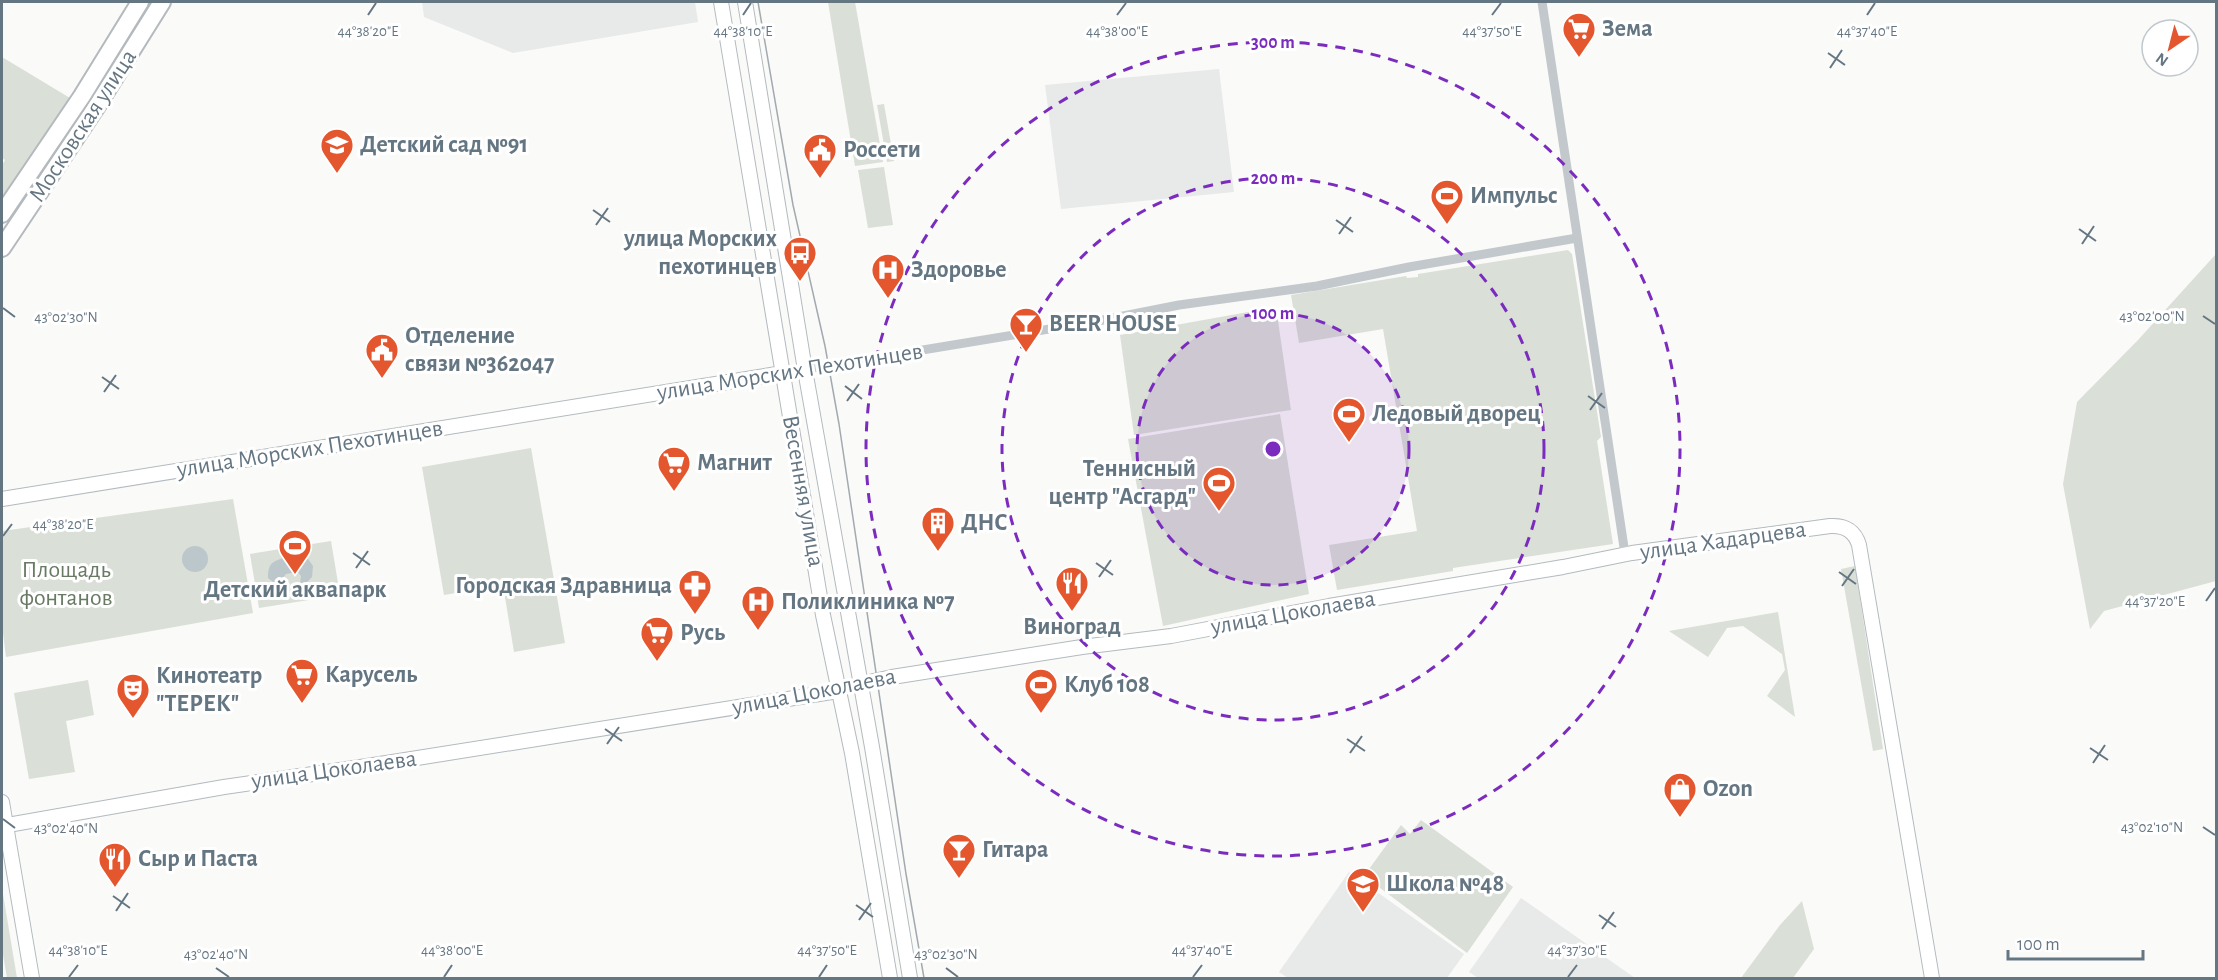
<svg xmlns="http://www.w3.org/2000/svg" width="2218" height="980" viewBox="0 0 2218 980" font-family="'Alegreya Sans',sans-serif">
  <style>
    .built { fill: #e8e9e9 }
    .green { fill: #dadfd7 }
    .water { fill: #bbc7cb }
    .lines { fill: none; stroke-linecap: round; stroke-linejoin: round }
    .secondary-casing { stroke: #b3babf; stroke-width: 16 }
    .highway-casing { stroke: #b4b9bd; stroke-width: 20 }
    .street { stroke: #c3c8cc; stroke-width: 9 }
    .secondary { stroke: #fff; stroke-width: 14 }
    .highway { stroke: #fff; stroke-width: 16 }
    .tram { stroke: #a2aab0; stroke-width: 1.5 }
    .ticks { fill: none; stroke: #657683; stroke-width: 2 }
    .ring { fill: none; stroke: #7b2cbf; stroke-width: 3; stroke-dasharray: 10 8 }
    .labels { text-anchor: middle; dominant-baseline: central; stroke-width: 6; stroke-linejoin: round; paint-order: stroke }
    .poi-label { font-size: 24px; font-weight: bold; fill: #657683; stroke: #fff; text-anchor: start }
    .street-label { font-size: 24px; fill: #657683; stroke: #fff }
    .park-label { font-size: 24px; fill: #687a64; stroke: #fff }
    .ticks-label { font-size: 15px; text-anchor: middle; fill: #657683; stroke: #fff; stroke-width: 6; stroke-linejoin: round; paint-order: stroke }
    .centre { fill: #7b2cbf; stroke: #fff; stroke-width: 3 }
    .ring-label { font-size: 18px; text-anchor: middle; font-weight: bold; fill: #7b2cbf; stroke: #fff; stroke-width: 6; stroke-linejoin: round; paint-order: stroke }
  </style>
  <rect width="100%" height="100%" fill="#fafaf8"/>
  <!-- built -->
  <g class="built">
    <polygon points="422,2 695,2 698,22 513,53 424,17"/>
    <polygon points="1219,69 1234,192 1061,209 1045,85"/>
    <polygon points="1349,872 1464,954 1447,978 1288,978 1279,972"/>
    <polygon points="1521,898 1635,978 1478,978 1469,972"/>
  </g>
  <!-- green -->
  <g class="green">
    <polygon points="828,2 855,2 883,162 855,166"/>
    <polygon points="2,57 70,98 2,197 2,165 5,160 2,158"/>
    <polygon points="884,104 894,161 887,162 877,105"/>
    <polygon points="884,167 893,225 868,228 858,170"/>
    <polygon points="1568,250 1572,254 1601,437 1597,441 1613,544 1453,568 1453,571 1337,590 1329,545 1417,531 1383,329 1299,343 1291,295 1406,276 1407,278 1418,277 1418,274"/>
    <polygon points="2216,254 2216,581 2104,611 2090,629 2063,484 2077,402 2138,340"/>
    <polygon points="1276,307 1291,410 1134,435 1120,335"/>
    <polygon points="1280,414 1309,594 1163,626 1128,439"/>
    <polygon points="531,448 565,643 514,652 503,585 444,595 422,467"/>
    <polygon points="233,499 253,613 6,657 2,625 2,531"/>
    <polygon points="331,541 340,595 259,608 250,554"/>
    <polygon points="1855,566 1883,749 1873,751 1841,569"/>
    <polygon points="1778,612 1795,717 1767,696 1785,670 1782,654 1743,626 1727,628 1708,657 1669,631"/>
    <polygon points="88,680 94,715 66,721 75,772 29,779 14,693"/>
    <polygon points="1421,820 1513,887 1467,953 1364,876 1401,825 1410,834"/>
    <polygon points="2,888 17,978 7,978 2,949"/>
    <polygon points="1802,901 1814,949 1793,978 1741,978 1780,925"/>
  </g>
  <!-- water -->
  <g class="water">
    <circle cx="195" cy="559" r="13"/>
    <path d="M290,554L306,556L313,566L312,577L303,586L300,584L301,576L298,572L286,574L277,585L268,578C268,557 278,563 290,554Z"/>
  </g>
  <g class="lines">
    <defs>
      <g id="secondary">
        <polyline points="721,2 823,615 852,753 890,978"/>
        <polyline points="745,2 805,370 872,747 910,978"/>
        <polyline points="2,499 783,373"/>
        <path d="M860,684L892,677L1082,647L1171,636L1329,606L1563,567L1632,553L1830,526C1845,525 1855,531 1859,545L1932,978"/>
        <polyline points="2,802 32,978"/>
        <polyline points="2,826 224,787 367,766 838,691"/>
      </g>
      <g id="highway">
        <polyline points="2,214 82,96 140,2"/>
        <polyline points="2,248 97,106 162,2"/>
      </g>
    </defs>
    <!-- secondary casing -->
    <use href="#secondary" class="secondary-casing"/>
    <!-- highway casing -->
    <use href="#highway" class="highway-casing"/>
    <!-- street -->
    <g class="street">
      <polyline points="1542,2 1625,554"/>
      <polyline points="783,373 1098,321 1179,305 1317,286 1409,267 1577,238"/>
      <polyline points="838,691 860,684"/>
    </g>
    <!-- secondary -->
    <use href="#secondary" class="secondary"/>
    <!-- highway -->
    <use href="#highway" class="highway"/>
    <!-- tram -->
    <polyline class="tram" points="758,2 793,205 825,346 839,424 906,874 924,978"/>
  </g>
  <!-- ticks -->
  <path class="ticks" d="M368,15L376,3M743,15L751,3M1117,15L1126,3M1492,15L1501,3M1867,15L1875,3M1828,53L1845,65M1830,68L1842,50M593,210L610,222M1336,220L1353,232M596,225L608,208M2079,229L2096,241M1339,234L1351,217M2082,244L2094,226M3,308L15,317M2203,316L2215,324M102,377L119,389M845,386L862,399M104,392L116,375M1588,396L1605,408M847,401L859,384M1590,410L1602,393M3,536L12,524M353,553L370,565M1096,563L1113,575M356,568L368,551M1839,572L1856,584M1099,577L1111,560M1842,586L1854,569M2206,601L2215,588M605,729L622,741M1347,739L1365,751M607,744L619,727M2090,748L2108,760M1350,753L1362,736M2093,763L2105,745M3,819L15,828M2203,827L2215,835M113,896L130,908M856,905L873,917M116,911L128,893M1599,915L1616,927M859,920L871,903M1602,929L1614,912M216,968L229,977M946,968L958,977M69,977L78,965M444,977L452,965M819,977L827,965M1193,977L1202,965M1568,977L1577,965"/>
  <!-- distance rings -->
  <circle cx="1273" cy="449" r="136" fill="#7b2cbf" fill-opacity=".12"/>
  <g class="ring">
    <circle cx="1273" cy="449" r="136"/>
    <circle cx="1273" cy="449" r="271"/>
    <circle cx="1273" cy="449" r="407"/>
  </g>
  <!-- icons -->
  <defs>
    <symbol id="supermarket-pin" viewBox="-11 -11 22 30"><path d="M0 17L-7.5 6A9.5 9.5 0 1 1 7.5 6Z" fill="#e4572e" stroke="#fff"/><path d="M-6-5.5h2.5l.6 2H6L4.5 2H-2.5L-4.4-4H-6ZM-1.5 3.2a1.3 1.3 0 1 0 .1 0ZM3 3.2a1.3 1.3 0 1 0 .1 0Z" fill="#fff"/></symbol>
    <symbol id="school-pin" viewBox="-11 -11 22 30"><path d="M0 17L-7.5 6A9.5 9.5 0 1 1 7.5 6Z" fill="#e4572e" stroke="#fff"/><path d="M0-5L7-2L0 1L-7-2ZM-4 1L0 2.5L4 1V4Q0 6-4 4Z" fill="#fff"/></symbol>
    <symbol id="civic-pin" viewBox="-11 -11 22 30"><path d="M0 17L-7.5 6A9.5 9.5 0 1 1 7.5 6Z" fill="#e4572e" stroke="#fff"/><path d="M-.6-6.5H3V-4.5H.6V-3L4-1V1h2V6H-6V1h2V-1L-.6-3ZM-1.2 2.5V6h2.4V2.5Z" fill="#fff"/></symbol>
    <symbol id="stadium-pin" viewBox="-11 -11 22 30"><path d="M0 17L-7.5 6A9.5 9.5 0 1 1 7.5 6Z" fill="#e4572e" stroke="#fff"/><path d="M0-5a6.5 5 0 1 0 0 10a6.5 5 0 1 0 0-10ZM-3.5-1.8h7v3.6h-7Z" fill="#fff"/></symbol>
    <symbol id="bus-pin" viewBox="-11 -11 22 30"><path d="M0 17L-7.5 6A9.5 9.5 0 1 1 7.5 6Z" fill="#e4572e" stroke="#fff"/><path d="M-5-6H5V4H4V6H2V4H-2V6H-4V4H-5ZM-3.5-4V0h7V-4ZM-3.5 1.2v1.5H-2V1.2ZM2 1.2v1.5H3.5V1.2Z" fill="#fff"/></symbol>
    <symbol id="hospital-pin" viewBox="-11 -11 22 30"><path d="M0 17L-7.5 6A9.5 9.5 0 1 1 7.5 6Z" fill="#e4572e" stroke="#fff"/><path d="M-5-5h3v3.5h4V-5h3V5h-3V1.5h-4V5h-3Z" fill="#fff"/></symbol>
    <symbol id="bar-pin" viewBox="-11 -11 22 30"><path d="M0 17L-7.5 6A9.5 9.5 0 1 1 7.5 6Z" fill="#e4572e" stroke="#fff"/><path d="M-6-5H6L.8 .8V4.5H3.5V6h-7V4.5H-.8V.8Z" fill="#fff"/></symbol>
    <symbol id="building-pin" viewBox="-11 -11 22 30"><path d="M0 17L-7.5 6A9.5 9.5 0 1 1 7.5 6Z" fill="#e4572e" stroke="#fff"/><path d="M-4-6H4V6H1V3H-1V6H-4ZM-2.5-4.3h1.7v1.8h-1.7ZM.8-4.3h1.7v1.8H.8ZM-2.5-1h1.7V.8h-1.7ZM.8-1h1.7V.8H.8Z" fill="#fff"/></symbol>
    <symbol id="restaurant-pin" viewBox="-11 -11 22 30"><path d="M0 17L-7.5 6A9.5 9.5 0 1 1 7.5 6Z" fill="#e4572e" stroke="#fff"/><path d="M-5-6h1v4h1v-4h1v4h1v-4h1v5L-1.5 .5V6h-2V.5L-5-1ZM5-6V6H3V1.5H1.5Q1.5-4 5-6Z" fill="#fff"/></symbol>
    <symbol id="pharmacy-pin" viewBox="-11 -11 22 30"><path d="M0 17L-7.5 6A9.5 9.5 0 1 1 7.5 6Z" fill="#e4572e" stroke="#fff"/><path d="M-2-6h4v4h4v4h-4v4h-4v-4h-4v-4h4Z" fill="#fff"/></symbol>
    <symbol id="theatre-pin" viewBox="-11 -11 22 30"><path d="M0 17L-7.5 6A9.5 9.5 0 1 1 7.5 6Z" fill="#e4572e" stroke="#fff"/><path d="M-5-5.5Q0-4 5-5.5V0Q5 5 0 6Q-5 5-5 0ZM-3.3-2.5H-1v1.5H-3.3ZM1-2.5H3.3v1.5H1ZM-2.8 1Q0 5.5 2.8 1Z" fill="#fff"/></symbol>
    <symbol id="shop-pin" viewBox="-11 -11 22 30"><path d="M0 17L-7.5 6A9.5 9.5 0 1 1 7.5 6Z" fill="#e4572e" stroke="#fff"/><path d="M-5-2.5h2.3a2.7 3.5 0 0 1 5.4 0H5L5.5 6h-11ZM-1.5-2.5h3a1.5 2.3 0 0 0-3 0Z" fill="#fff"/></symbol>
  </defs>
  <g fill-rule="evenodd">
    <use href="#supermarket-pin" x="1560" y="10" width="38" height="52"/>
    <use href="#school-pin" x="318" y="126" width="38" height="52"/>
    <use href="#civic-pin" x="801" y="131" width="38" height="52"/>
    <use href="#stadium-pin" x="1428" y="177" width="38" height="52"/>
    <use href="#bus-pin" x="781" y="234" width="38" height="52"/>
    <use href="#hospital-pin" x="869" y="251" width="38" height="52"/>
    <use href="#bar-pin" x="1007" y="305" width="38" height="52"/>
    <use href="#civic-pin" x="363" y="331" width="38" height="52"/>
    <use href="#stadium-pin" x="1330" y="395" width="38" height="52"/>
    <use href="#supermarket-pin" x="655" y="444" width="38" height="52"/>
    <use href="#stadium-pin" x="1200" y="464" width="38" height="52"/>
    <use href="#building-pin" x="919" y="504" width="38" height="52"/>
    <use href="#stadium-pin" x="276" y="527" width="38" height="52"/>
    <use href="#restaurant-pin" x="1053" y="564" width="38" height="52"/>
    <use href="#pharmacy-pin" x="676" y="567" width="38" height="52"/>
    <use href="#hospital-pin" x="739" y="583" width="38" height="52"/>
    <use href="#supermarket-pin" x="638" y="614" width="38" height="52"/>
    <use href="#supermarket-pin" x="283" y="656" width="38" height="52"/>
    <use href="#stadium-pin" x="1022" y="666" width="38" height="52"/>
    <use href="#theatre-pin" x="114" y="671" width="38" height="52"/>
    <use href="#shop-pin" x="1661" y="770" width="38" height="52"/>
    <use href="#bar-pin" x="940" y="831" width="38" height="52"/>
    <use href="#restaurant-pin" x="96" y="840" width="38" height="52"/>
    <use href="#school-pin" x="1344" y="865" width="38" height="52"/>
  </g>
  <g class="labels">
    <!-- poi labels -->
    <g class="poi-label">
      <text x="1602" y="29">Зема</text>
      <text x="360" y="145">Детский сад №91</text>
      <text x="843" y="150">Россети</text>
      <text x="1470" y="196">Импульс</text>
      <text x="777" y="239" text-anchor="end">улица Морских<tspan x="777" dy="28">пехотинцев</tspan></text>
      <text x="911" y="270">Здоровье</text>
      <text x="1049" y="324">BEER HOUSE</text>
      <text x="405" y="336">Отделение<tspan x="405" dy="28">связи №362047</tspan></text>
      <text x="1372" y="414">Ледовый дворец</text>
      <text x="697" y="463">Магнит</text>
      <text x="1196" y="469" text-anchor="end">Теннисный<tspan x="1196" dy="28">центр "Асгард"</tspan></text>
      <text x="961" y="523">ДНС</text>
      <text x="672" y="586" text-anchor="end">Городская Здравница</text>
      <text x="295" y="590" text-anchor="middle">Детский аквапарк</text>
      <text x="781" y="602">Поликлиника №7</text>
      <text x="1072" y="627" text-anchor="middle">Виноград</text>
      <text x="680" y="633">Русь</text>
      <text x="325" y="675">Карусель</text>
      <text x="156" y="676">Кинотеатр<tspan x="156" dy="28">"ТЕРЕК"</tspan></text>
      <text x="1064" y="685">Клуб 108</text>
      <text x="1703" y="789">Ozon</text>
      <text x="982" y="850">Гитара</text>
      <text x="138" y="859">Сыр и Паста</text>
      <text x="1386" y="884">Школа №48</text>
    </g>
    <!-- street labels -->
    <g class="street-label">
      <text transform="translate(83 126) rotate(-57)">Московская улица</text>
      <text transform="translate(790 372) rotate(-9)">улица Морских Пехотинцев</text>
      <text transform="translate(310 449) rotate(-9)">улица Морских Пехотинцев</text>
      <text transform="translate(803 491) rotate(80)">Весенняя улица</text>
      <text transform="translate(1723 541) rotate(-8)">улица Хадарцева</text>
      <text transform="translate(1293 613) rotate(-10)">улица Цоколаева</text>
      <text transform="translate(814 692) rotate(-11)">улица Цоколаева</text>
      <text transform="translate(334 770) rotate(-8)">улица Цоколаева</text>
    </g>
    <!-- park labels -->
    <g class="park-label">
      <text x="66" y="570">Площадь<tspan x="66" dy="28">фонтанов</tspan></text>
    </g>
  </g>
  <g class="ticks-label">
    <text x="368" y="36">44°38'20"E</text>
    <text x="743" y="36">44°38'10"E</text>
    <text x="1117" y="36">44°38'00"E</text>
    <text x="1492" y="36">44°37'50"E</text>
    <text x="1867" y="36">44°37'40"E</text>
    <text x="2152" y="321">43°02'00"N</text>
    <text x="66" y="322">43°02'30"N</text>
    <text x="63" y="529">44°38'20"E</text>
    <text x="2155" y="606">44°37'20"E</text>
    <text x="2152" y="832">43°02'10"N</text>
    <text x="66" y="833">43°02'40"N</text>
    <text x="78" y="955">44°38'10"E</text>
    <text x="452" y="955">44°38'00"E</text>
    <text x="827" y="955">44°37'50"E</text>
    <text x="1202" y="955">44°37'40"E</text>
    <text x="1577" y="955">44°37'30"E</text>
    <text x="216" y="959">43°02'40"N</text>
    <text x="946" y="959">43°02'30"N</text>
  </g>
  <circle cx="1273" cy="449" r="9" class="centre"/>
  <g class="ring-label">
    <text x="1273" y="48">300 m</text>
    <text x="1273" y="184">200 m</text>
    <text x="1273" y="319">100 m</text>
  </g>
  <!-- border -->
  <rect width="2218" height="980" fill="none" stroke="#657683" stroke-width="6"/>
  <!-- north arrow -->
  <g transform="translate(2170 48) rotate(215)"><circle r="28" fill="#ffffff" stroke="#c1c8cd" stroke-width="1.5"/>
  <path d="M0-4.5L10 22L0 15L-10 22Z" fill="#e4572e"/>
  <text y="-9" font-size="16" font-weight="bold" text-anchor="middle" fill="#657683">N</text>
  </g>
  <!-- scale -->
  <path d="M2008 950v9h135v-9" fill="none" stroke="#657683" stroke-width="3"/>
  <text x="2017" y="950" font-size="18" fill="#657683" stroke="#ffffff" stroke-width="4.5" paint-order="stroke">100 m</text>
</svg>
